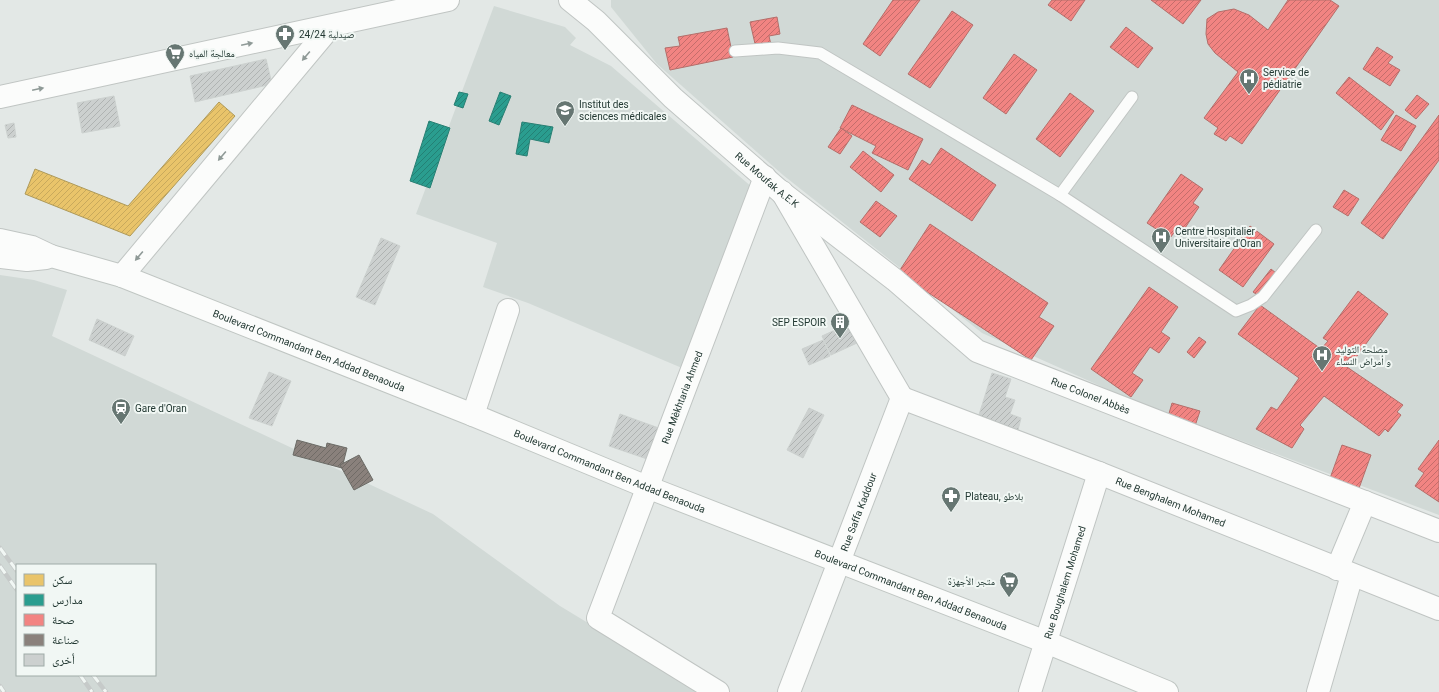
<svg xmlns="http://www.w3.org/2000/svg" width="1439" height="692" viewBox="0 0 1439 692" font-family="Roboto,'Noto Naskh Arabic',sans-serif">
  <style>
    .built { fill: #d1d9d6; fill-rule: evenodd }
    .homes { fill: url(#homes-hatch); stroke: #ae9a5a }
    .schools { fill: url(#schools-hatch); stroke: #287f73 }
    .health { fill: url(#health-hatch); stroke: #b46e6a }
    .industry { fill: url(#industry-hatch); stroke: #6b6b66 }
    .building { fill: url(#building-hatch); stroke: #ccd1cf }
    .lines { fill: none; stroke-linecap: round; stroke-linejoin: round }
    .service-casing { stroke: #c0c5c3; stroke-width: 13 }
    .minor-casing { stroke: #c0c5c3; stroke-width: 24 }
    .tertiary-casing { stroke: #c0c5c3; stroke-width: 24 }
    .secondary-casing { stroke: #c0c6c3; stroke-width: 24 }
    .service { stroke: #fbfcfb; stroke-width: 11 }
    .minor { stroke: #fbfcfb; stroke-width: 22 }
    .tertiary { stroke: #fbfcfb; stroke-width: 22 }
    .secondary { stroke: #fbfcfb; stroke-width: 22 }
    .rail-casing { stroke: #c6cac9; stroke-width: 4.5 }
    .rail { stroke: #f1f7f4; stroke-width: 3; stroke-dasharray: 9; stroke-linecap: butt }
    .oneway { fill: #8f9a97 }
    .labels { text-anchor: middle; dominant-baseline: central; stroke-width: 4; stroke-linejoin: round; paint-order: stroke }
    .poi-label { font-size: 10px; fill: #233933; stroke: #f1f7f4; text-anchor: start }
    .street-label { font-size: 10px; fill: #233933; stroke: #f1f7f4 }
  </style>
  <defs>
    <pattern id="homes-hatch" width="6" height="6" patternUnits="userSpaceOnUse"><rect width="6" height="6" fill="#e9c46a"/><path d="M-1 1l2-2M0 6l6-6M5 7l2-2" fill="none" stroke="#c8a95c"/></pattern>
    <pattern id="schools-hatch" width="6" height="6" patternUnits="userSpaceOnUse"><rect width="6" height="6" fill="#2a9d8f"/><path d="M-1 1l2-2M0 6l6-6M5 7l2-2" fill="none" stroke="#248175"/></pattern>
    <pattern id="health-hatch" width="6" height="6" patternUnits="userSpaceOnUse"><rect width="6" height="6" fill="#f28482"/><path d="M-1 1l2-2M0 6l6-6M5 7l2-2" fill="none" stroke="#c46d6b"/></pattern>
    <pattern id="industry-hatch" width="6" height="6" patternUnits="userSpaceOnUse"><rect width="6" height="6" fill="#8a817c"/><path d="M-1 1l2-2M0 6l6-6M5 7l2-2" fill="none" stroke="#706b66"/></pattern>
    <pattern id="building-hatch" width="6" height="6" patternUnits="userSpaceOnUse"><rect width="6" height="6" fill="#ccd0cf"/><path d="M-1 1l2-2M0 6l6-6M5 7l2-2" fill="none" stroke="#afb3b2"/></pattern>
  </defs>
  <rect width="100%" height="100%" fill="#e3e8e6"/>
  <!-- built -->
  <g class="built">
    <polygon points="611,0 1439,0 1439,515 1125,397 982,333 783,175 657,64 611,7"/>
    <polygon points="494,6 565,27 576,38 570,45 611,66 753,188 682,368 528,303 483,287 497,243 416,214"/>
    <path d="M0,275L34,280L67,290L52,336L433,514L560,606L702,692H0ZM17,565H155V675H17Z"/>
  </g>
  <!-- homes -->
  <polygon class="homes" points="219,102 235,116 130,236 25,194 35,169 128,206"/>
  <!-- schools -->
  <g class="schools">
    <polygon points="459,92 468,94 463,108 454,105"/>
    <polygon points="500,92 511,96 499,125 489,121"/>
    <polygon points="429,121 450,128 430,188 410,181"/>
    <polygon points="522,122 553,127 549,143 530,139 527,156 516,154"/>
  </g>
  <!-- health -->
  <g class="health">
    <polygon points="893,0 920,0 880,56 863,44"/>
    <polygon points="1052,0 1085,0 1071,21 1048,5"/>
    <polygon points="1151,0 1201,0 1183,24"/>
    <polygon points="1288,0 1330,0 1339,6 1242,144 1230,136 1226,141 1214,134 1218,128 1204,118 1238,72 1215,53 1208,44 1206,34 1207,19 1218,12 1234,9 1249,15 1268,30"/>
    <polygon points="952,11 973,25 930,88 908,74"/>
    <polygon points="777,17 780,34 769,36 771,45 756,48 750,22"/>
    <polygon points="1126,27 1153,48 1138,68 1110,47"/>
    <polygon points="727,28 733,57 670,70 665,48 680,46 678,37"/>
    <polygon points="1377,47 1393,57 1388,63 1400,70 1390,86 1363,69"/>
    <polygon points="1014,54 1037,70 1006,114 983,98"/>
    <polygon points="1349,77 1394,112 1381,130 1336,93"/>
    <polygon points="1070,93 1094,111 1060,157 1036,139"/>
    <polygon points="1417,95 1429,104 1416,119 1405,110"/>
    <polygon points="852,105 923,139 908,170 872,153 876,146 840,128"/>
    <polygon points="1396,115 1416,126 1401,151 1381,140"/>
    <polygon points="1439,115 1439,160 1383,239 1361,223"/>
    <polygon points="841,128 852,136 840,154 828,147"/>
    <polygon points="941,148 996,185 972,221 909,179 922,160 930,165"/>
    <polygon points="863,151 894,175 881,192 850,167"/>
    <polygon points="1181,174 1203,189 1193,203 1199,207 1185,228 1180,225 1170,238 1147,223"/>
    <polygon points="1344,190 1359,199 1348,216 1333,207"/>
    <polygon points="876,201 897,216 880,237 860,222"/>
    <polygon points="930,224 1048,303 1039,317 1054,326 1031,360 898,273"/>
    <polygon points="1250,226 1274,244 1243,287 1219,270"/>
    <polygon points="1271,269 1276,273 1259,296 1253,292"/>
    <polygon points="1149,287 1178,307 1161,332 1170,338 1159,353 1150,347 1132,373 1143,380 1131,397 1091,369"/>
    <polygon points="1358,291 1388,314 1354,360 1350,357 1344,365 1403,405 1397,412 1401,415 1388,432 1385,429 1379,436 1324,396 1300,425 1304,429 1292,448 1256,429 1271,407 1277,410 1299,378 1238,334 1260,305 1321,349 1328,341 1323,338"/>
    <polygon points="1199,337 1206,342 1194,358 1187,352"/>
    <polygon points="1172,403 1200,411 1195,426 1168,417"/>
    <polygon points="1439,440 1439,502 1415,486 1424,473 1418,469"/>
    <polygon points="1342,445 1371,455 1358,491 1329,481"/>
  </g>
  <!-- industry -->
  <g class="industry">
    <polygon points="297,440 326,448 327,443 347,448 342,468 293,455"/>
    <polygon points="359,455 373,480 354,490 340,465"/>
  </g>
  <!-- building -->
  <g class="building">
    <polygon points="266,59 272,84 195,102 190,76"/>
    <polygon points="114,96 120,126 82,133 77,103"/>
    <polygon points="14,123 16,137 8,138 5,125"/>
    <polygon points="381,238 400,246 375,305 356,297"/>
    <polygon points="97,319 134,336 125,356 89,340"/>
    <polygon points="848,324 857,343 831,355 822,336"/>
    <polygon points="823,340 830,356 809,365 802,349"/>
    <polygon points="269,372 291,381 272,426 249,418"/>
    <polygon points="992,373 1011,379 1005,397 1015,400 1010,414 1021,418 1018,430 978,418"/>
    <polygon points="809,408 824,415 803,458 787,450"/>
    <polygon points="620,414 667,431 656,462 609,446"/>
  </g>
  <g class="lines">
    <defs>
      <g id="service">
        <polyline points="735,51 778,48 820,53 1060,195 1132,97"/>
        <polyline points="1060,195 1236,311 1251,305 1263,297 1316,230"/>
      </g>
      <g id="minor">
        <polyline points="782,192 902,398"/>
        <polyline points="122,276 331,26"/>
        <path id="s1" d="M902,398L1099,473L1439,609"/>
        <polyline points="473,415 508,310"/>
        <polyline points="1337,569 1365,502"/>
        <path id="s2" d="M718,692L598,618L765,177"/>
        <path id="s3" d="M789,692L902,398"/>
        <path id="s4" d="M1030,692L1099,473"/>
        <polyline points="1318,692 1352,575"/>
      </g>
      <g id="tertiary">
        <path id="s5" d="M570,0L596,21L673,98L781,192L895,280L977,351L1439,531"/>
        <polyline points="0,97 448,0"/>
        <polyline points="0,240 32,247 51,256"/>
        <polyline points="0,257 27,260 46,258"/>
      </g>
      <g id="secondary">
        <path id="s6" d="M51,256L122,276L473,415L647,487L1046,642L1167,692"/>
      </g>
    </defs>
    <!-- service casing -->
    <use href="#service" class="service-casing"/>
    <!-- minor casing -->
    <use href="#minor" class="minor-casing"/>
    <!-- tertiary casing -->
    <use href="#tertiary" class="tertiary-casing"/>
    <!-- secondary casing -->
    <use href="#secondary" class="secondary-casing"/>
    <!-- service -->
    <use href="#service" class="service"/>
    <!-- minor -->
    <use href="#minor" class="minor"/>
    <!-- tertiary -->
    <use href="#tertiary" class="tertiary"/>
    <!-- secondary -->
    <use href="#secondary" class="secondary"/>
    <defs>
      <g id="rail">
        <polyline points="0,548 17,571"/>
        <polyline points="0,566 17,590"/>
        <polyline points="80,675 92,692"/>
        <polyline points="93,675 106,692"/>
        <polyline points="0,686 4,692"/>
      </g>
    </defs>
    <!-- rail casing -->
    <use href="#rail" class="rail-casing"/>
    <!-- rail -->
    <use href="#rail" class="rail"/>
  </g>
  <!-- one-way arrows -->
  <defs><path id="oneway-solid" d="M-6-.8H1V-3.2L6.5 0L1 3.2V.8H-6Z"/></defs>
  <g class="oneway">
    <use href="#oneway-solid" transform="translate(247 44) rotate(-12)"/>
    <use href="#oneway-solid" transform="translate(306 56) rotate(130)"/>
    <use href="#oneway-solid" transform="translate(38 89) rotate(-12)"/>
    <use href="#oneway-solid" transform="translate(222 156) rotate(130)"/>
    <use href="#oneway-solid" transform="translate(139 256) rotate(130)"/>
  </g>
  <!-- icons -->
  <defs>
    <symbol id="pharmacy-pin" viewBox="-11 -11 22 30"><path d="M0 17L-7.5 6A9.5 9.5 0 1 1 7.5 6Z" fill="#667672" stroke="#f1f7f4"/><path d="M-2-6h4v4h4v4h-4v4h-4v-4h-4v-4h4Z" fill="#fff"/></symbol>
    <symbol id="supermarket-pin" viewBox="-11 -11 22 30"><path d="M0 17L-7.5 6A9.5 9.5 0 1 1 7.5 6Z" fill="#667672" stroke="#f1f7f4"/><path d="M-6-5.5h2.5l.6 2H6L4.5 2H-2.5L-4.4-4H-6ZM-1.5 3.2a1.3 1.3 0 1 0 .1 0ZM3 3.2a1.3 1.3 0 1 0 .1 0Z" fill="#fff"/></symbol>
    <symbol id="hospital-pin" viewBox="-11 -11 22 30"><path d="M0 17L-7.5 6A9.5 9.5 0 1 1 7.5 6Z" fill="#667672" stroke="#f1f7f4"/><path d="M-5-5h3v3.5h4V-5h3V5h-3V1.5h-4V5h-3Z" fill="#fff"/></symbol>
    <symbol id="university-pin" viewBox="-11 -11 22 30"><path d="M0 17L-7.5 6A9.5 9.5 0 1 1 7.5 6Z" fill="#667672" stroke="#f1f7f4"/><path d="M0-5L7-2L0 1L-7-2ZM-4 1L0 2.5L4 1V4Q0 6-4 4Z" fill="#fff"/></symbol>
    <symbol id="building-pin" viewBox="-11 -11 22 30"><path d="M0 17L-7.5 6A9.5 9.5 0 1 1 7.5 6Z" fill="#667672" stroke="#f1f7f4"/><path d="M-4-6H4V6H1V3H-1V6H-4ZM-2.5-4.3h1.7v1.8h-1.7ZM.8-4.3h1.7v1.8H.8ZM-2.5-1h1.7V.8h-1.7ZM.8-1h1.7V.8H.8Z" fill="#fff"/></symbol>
    <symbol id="station-pin" viewBox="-11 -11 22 30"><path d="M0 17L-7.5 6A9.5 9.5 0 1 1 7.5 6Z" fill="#667672" stroke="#f1f7f4"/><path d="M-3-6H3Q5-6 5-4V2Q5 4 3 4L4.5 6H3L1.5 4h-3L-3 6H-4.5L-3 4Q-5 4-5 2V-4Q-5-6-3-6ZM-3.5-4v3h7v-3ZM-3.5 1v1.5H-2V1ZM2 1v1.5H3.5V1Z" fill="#fff"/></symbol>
  </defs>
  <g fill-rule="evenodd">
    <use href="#pharmacy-pin" x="274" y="23" width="22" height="30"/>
    <use href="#supermarket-pin" x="164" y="42" width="22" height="30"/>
    <use href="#hospital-pin" x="1238" y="67" width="22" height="30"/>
    <use href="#university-pin" x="554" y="99" width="22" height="30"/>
    <use href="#hospital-pin" x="1150" y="226" width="22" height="30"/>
    <use href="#building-pin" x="829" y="311" width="22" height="30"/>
    <use href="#hospital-pin" x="1311" y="344" width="22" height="30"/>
    <use href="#station-pin" x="110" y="397" width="22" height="30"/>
    <use href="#pharmacy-pin" x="940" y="485" width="22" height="30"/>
    <use href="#supermarket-pin" x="998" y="570" width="22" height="30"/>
  </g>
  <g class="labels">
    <!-- poi labels -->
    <g class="poi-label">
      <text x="299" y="34">صيدلية 24/24</text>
      <text x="189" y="53">معالجة المياه</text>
      <text x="1263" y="72">Service de<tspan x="1263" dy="12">pédiatrie</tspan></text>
      <text x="579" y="104">Institut des<tspan x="579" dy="12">sciences médicales</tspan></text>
      <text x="1175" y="231">Centre Hospitalier<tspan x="1175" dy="12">Universitaire d'Oran</tspan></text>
      <text x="826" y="322" text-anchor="end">SEP ESPOIR</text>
      <text x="1336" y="349">مصلحة التوليد<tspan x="1336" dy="12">و أمراض النساء</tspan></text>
      <text x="135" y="408">Gare d'Oran</text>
      <text x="965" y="496">Plateau, بلاطو</text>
      <text x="995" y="581" text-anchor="end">متجر الأجهزة</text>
    </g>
    <!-- street labels -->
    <g class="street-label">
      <text stroke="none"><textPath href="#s5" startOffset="267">Rue Moufak A.E.K</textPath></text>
      <text stroke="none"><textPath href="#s6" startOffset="275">Boulevard Commandant Ben Addad Benaouda</textPath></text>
      <text stroke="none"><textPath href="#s5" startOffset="660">Rue Colonel Abbès</textPath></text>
      <text stroke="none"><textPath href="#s2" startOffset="377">Rue Mèkhtaria Ahmed</textPath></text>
      <text stroke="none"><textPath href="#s6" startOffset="599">Boulevard Commandant Ben Addad Benaouda</textPath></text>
      <text stroke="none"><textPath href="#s1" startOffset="288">Rue Benghalem Mohamed</textPath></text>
      <text stroke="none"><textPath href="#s3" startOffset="193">Rue Saffa Kaddour</textPath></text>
      <text stroke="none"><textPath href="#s4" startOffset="115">Rue Boughalem Mohamed</textPath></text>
      <text stroke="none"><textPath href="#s6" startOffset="923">Boulevard Commandant Ben Addad Benaouda</textPath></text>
    </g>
  </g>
  <!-- legend -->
  <rect x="16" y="564" width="140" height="112" fill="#f1f7f4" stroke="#9faba7"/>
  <rect x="24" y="574" width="20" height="12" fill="#e9c46a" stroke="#9faba7"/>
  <text x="52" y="584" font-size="12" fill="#233933">سكن</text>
  <rect x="24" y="594" width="20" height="12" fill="#2a9d8f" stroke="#9faba7"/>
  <text x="52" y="604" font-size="12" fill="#233933">مدارس</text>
  <rect x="24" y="614" width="20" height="12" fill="#f28482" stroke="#9faba7"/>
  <text x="52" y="624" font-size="12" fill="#233933">صحة</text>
  <rect x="24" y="634" width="20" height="12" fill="#8a817c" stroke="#9faba7"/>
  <text x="52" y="644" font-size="12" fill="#233933">صناعة</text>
  <rect x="24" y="654" width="20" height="12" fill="#ccd0cf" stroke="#9faba7"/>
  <text x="52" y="664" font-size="12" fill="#233933">أخرى</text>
</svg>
